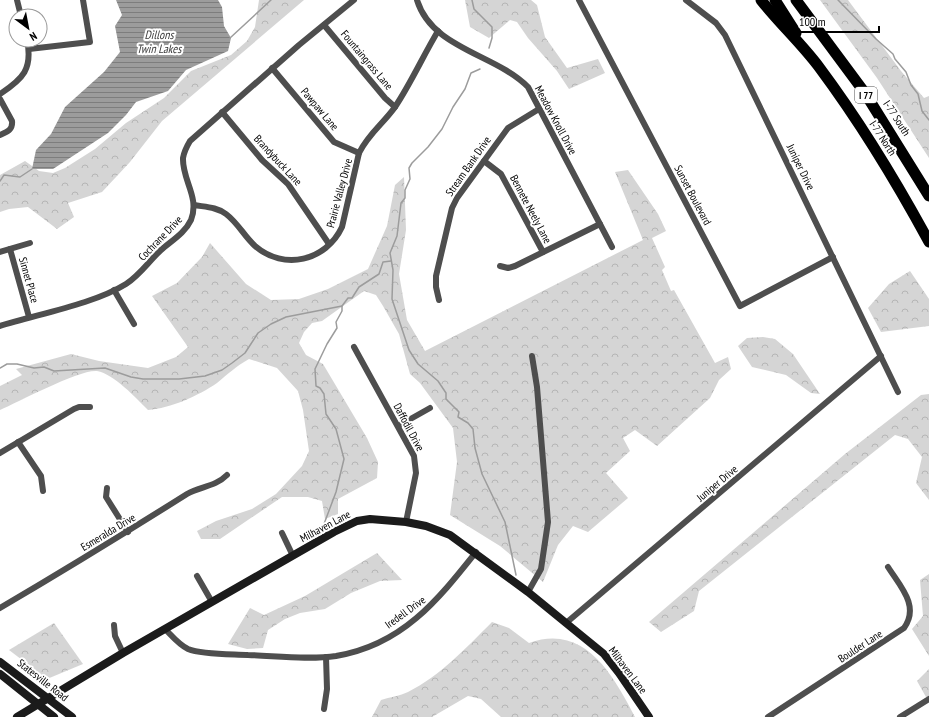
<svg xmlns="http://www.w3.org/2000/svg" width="929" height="717" viewBox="0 0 929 717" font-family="'PT Sans Narrow',sans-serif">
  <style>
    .forest { fill: url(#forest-crowns) }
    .water { fill: url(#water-rules) }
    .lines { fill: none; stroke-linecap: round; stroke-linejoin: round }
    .stream { stroke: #9c9c9c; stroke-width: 1.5 }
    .street { stroke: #4e4e4e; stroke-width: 6 }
    .secondary { stroke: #1b1b1b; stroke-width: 8 }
    .highway { stroke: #000; stroke-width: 11 }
    .labels { text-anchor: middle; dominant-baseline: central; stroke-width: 4; stroke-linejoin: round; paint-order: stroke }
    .shield { fill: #fff; stroke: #4c4c4c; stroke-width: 1 }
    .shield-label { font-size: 10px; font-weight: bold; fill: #000 }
    .street-label { font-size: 11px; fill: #000; stroke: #fff }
    .water-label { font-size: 12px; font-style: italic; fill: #3d3d3d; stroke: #fff }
  </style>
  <defs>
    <pattern id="forest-crowns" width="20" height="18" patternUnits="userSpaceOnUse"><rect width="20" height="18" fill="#d5d5d5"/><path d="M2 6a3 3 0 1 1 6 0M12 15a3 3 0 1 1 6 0" fill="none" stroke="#b5b5b5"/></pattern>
    <pattern id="water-rules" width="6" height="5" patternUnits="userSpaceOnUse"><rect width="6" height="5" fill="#9c9c9c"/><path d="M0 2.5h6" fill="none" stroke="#7d7d7d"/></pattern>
  </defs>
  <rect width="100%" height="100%" fill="#fff"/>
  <!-- forest -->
  <g class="forest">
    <polygon points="259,0 304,0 162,121 130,162 102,192 68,203 74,217 57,229 28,207 9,209 0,212 0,175 25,161 39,171 53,173 65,168 95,149 126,123 164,98 191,71 231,55 247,41 255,27"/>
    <polygon points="465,0 531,0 537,5 545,37 567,68 598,59 605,73 569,89 557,71 528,38 517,22 510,20 489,38 470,27"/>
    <polygon points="820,0 848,0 901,71 924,98 929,96 929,158 877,78"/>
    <path d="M628,170L658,214L666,231L652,238L665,267L662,270L671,291L674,290L715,363L728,357L731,369L719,380L710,398L657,446L635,430L623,438L630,451L606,473L628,498L588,532L573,526L558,545L543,582L500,546L450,515L457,462L453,428L420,383L410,374L399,334L383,306L376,295L364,291L322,321L312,323L304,332L299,343L306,355L323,364L367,438L378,462L377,478L338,499V514L325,519L322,501L308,497H282L220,539H201L197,531L216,521L252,509L276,494L302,466L309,451L303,410L298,391L277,368L249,359C235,367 228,374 217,383C198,396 171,408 148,410C136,398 114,374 97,371C80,369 18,402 0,410V386L22,375L16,369L71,354L99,361L148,368L176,357L188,347L152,296L177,283L202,257L210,243L246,284L271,300L299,299L328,289L368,269L387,226L395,185L404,177L406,230L399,274L407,320L425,351L643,240L615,172Z"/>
    <polygon points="910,271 929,299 929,326 881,332 868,308 889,284"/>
    <polygon points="763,337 775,339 793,354 820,394 811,393 786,375 752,367 738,346 747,338"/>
    <polygon points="929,394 929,500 916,483 922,457 908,439 895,435 699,591 694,611 661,632 649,622 845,454 921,395"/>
    <polygon points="377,553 402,580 380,581 351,593 325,609 300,613 285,619 268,630 263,648 247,649 228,644 250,608 264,615 305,596"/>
    <polygon points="929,574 929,656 912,629 923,616 920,580"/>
    <path d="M492,622L509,628L529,643C585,623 613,675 635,717H501L481,699L468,696L432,717H372L381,700C390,697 400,696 408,692C440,676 466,648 492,622Z"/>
    <polygon points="54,623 83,664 47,679 9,650"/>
    <polygon points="929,669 929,698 926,697 917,681"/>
  </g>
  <!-- water -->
  <polygon class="water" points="116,0 218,0 222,7 224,26 231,38 228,51 186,70 168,91 136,102 126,115 108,133 53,169 32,169 36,150 51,134 65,107 104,72 120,52 115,26 122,15"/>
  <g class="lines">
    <!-- stream -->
    <g class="stream">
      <polyline points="472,0 474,9 492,27 492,38 489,48"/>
      <polyline points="838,0 876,39 893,54 895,59 906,72 911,85 918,94 922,111 929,120"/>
      <polyline points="230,38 271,0"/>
      <polyline points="480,69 471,73 465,89 453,107 442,129 428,147 412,163 409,168 410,179 405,190 405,198 401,203 397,236 390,253 393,270 392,299 409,350 418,364 438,381 446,393 446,399 459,412 458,417 468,423 473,429 475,448 482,474 505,522 516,575"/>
      <polyline points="0,181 4,175 20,177 32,169"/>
      <polyline points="0,368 7,364 17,364 34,368 44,367 54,371 105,368 131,377 143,379 179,379 205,376 222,370 232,363 245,353 258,333 271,324 286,317 342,306"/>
      <polyline points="324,524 336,492 344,459 336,429 326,414 324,394 320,388 316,386 315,369 327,344 337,328 336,322 342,311 342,306 348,298 352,298 359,287 379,274 383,262 391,261"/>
    </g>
    <!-- street -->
    <g class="street">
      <polyline points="17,0 21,16"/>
      <path d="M417,0C432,49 496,54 528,87L612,247"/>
      <polyline points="579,0 740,306 833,257"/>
      <polyline points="686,0 716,23 725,35 898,392"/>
      <polyline points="324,25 385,98 395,107"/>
      <polyline points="29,49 90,42 83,0"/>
      <polyline points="272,68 334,142 359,153"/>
      <path d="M0,94C23,79 33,69 27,40"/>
      <path d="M0,99L12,121C13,130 7,132 0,135"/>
      <polyline points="222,112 262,160 288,184 329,244"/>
      <polyline points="484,161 501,174 543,252"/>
      <path d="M194,205C205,207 217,207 226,214C238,223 244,236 255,246C284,271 326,261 342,227L359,153C369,133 383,124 395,107C411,83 423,56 438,31"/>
      <polyline points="10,249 29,317"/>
      <polyline points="0,252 30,243"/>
      <polyline points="500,266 508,268 515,266 600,224"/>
      <polyline points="114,290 134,324"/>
      <polyline points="439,300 436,287 436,276 452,208 457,198 508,128 539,109"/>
      <path d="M0,326C38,314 94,304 126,284C140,275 149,261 161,250C171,241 185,233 191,220C200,197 182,180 183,158C184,152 187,146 190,141L299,45L354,0"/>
      <polyline points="354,347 414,456 416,473 406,522"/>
      <polyline points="398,426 430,408"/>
      <polyline points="18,442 41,476 43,491"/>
      <polyline points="0,453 74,409 79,407 90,407"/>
      <polyline points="107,488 106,497 128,532"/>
      <polyline points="282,533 293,556"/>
      <polyline points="197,576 212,602"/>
      <polyline points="528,592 541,569 548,522 537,387 532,356"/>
      <path d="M0,608C63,571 125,533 187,494C201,486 215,487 227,475"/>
      <polyline points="566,623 881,356"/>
      <polyline points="114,625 115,636 123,653"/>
      <path d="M165,629C172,636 179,645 188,649C203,655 231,654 248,655C277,656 308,660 336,656C402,645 437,601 476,552"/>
      <polyline points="324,709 327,689 326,657"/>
      <path d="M768,717L904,628C920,606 900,586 888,567"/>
      <polyline points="900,717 929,699"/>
    </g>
    <!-- secondary -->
    <g class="secondary">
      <polyline points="0,662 72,717"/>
      <polyline points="0,674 54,717"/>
      <polyline points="17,717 123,653 334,532 357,521 370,519 406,522 426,526 450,535 528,592 604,654 619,673 649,717"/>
    </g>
    <!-- highway -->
    <g class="highway">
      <path d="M761,0C779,23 801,43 819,67C860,122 896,181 929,242"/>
      <polyline points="775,0 796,33"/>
      <polyline points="796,0 865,93 929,196"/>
    </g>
  </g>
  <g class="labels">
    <!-- shield labels -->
    <rect class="shield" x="855" y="87" width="22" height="16" rx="3"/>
    <g class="shield-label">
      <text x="866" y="95">I 77</text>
    </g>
    <!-- street labels -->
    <g class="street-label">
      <text transform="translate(367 60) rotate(50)">Fountaingrass Lane</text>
      <text transform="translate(320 109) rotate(50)">Pawpaw Lane</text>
      <text transform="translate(897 118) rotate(57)">I-77 South</text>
      <text transform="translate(556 120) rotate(62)">Meadow Knoll Drive</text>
      <text transform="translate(883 138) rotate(57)">I-77 North</text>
      <text transform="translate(278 160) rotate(47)">Brandybuck Lane</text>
      <text transform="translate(468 166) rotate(-55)">Stream Bank Drive</text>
      <text transform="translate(801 167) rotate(64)">Juniper Drive</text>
      <text transform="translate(339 193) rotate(-75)">Prairie Valley Drive</text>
      <text transform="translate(693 195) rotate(62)">Sunset Boulevard</text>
      <text transform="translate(531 209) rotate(62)">Bennete Neely Lane</text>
      <text transform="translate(160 238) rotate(-46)">Cochrane Drive</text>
      <text transform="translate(29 280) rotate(74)">Sinnet Place</text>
      <text transform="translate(409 427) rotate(62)">Daffodil Drive</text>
      <text transform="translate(717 483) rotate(-40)">Juniper Drive</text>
      <text transform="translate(325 526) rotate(-28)">Milhaven Lane</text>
      <text transform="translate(108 532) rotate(-31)">Esmeralda Drive</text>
      <text transform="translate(405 612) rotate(-36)">Iredell Drive</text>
      <text transform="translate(860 646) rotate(-33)">Boulder Lane</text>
      <text transform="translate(628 670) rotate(53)">Milhaven Lane</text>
      <text transform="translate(43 680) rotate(38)">Statesville Road</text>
    </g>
    <!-- water labels -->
    <g class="water-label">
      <text x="159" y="34">Dillons<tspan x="159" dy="14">Twin Lakes</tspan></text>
    </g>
  </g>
  <!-- north arrow -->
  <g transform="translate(28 28) rotate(148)"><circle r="19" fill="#ffffff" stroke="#999999"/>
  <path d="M0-3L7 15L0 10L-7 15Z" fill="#000000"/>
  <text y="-6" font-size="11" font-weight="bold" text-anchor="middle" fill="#000000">N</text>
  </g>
  <!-- scale -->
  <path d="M793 26v6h86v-6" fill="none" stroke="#000000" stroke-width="2"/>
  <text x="799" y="26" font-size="12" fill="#000000" stroke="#ffffff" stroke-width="3" paint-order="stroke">100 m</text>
</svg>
